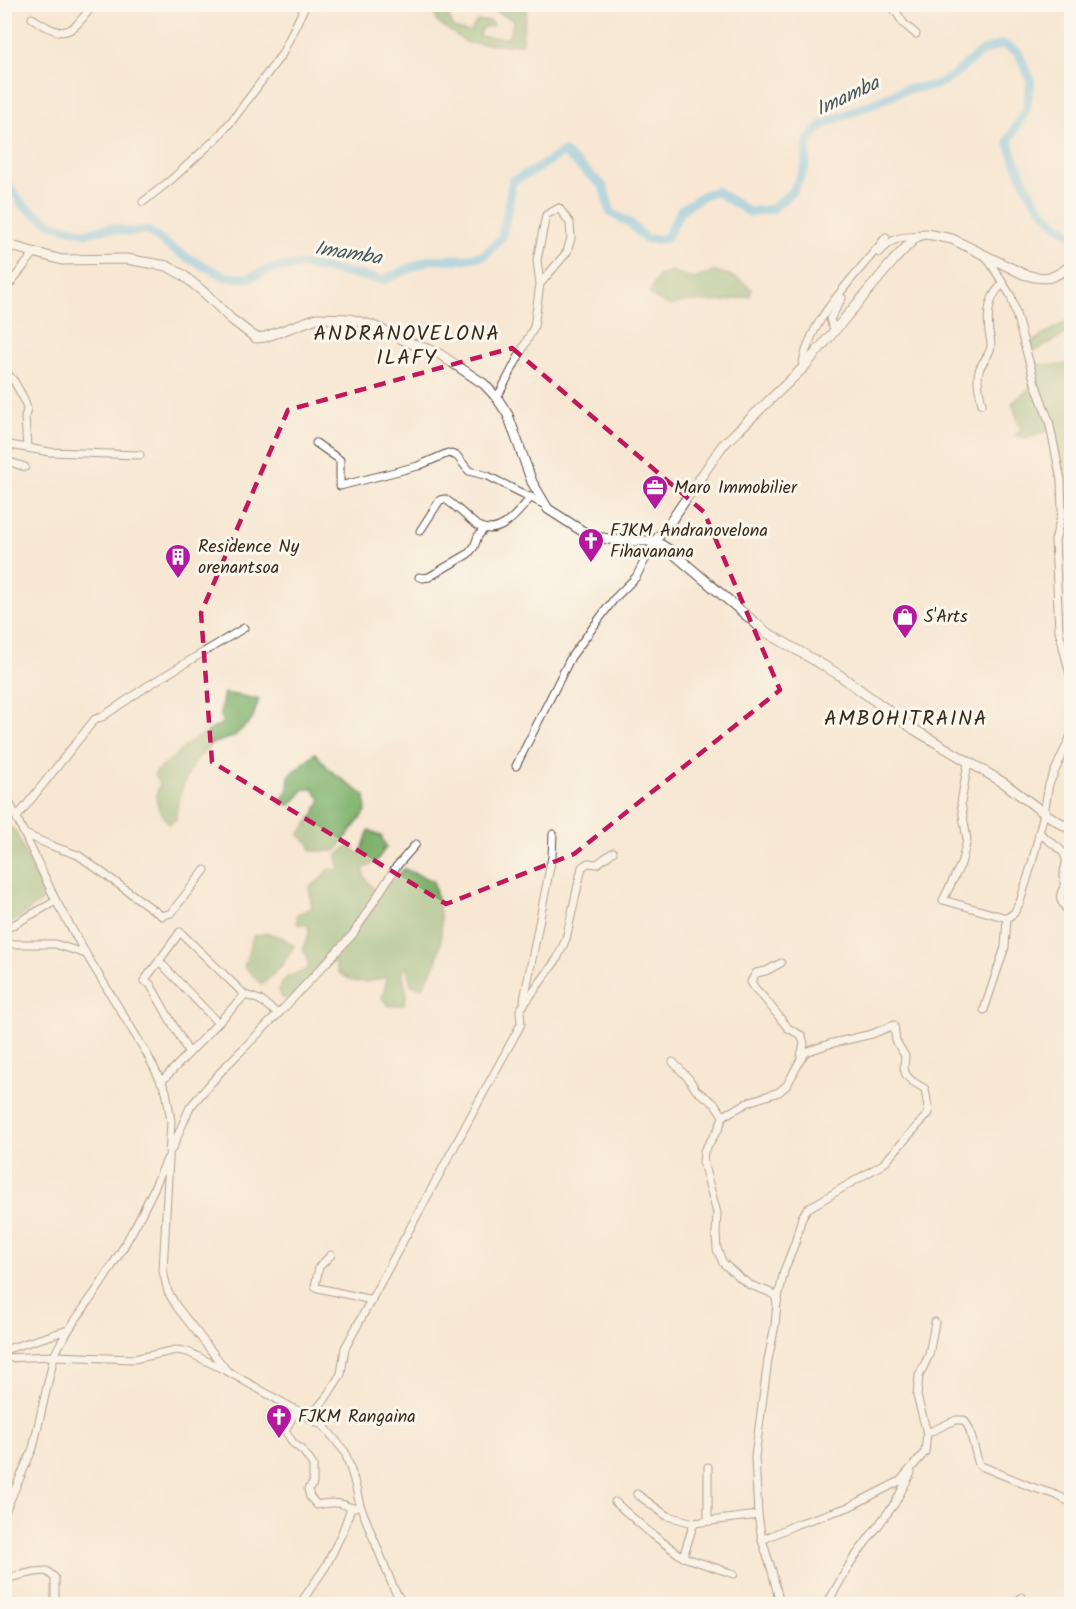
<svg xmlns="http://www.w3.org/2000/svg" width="1076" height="1609" viewBox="0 0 1076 1609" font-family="Kalam,sans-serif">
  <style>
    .forest { fill: #7eb16c; stroke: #5c6e45; stroke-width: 1.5 }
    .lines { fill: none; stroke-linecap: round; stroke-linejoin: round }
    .river { stroke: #6bc1e7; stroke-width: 9 }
    .street-casing { stroke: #574639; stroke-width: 9 }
    .secondary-casing { stroke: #574639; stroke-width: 11 }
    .street { stroke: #fff; stroke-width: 7 }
    .secondary { stroke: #fff; stroke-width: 9 }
    .marked { fill: none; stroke: #c2185b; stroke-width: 4.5; stroke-dasharray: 12 8; stroke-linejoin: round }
    .labels { text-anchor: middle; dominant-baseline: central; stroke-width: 6; stroke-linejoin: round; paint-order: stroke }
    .poi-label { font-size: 18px; fill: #3b2a1e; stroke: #fbf7ec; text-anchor: start }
    .water-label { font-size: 20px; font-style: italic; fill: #49575a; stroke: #fbf7ec }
    .quarter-label { font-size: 21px; letter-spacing: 1.5px; fill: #3b2a1e; stroke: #fbf7ec }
  </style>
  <rect width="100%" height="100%" fill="#fbf7ec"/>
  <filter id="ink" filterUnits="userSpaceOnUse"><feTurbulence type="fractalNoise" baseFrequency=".0167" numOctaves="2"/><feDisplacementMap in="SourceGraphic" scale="12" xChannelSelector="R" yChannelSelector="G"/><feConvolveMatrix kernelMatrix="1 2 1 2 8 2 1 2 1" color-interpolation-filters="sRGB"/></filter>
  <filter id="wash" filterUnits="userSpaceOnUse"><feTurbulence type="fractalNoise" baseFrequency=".008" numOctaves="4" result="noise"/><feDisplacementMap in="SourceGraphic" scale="24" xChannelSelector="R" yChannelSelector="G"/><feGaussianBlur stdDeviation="1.35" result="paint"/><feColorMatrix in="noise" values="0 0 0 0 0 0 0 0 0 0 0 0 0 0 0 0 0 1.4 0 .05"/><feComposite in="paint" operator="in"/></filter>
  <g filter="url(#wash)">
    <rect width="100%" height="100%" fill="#f7e7d3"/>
    <!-- forest -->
    <g class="forest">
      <polygon points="432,5 454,5 461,14 448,15 454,28 470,32 477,21 491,21 493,26 482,28 479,36 508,38 514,20 496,12 494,5 503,5 511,10 514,5 528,5 521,44 507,45 467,43 437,22"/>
      <path d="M671,271L694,279L714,271L729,275L741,281L752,289L750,296C734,300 717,303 700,302C685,302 687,299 672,306L657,300L649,293L658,276Z"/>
      <polygon points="1071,318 1071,331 1036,351 1029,344"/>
      <polygon points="1071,363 1072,512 1069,514 1063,508 1067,490 1060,463 1055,428 1026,438 1015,435 1021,430 1012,403 1030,388 1030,372 1037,364 1061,365"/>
      <path d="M224,693L259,699L252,720L233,737L211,744L193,764L184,783L178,804L176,819L169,824C160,812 151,799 160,785L154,774L189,743L224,722L220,714Z"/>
      <polygon points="315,753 331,771 365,796 366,811 336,851 311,851 309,843 299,835 313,816 321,799 313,789 304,789 298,797 289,806 279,803 288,790 289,776"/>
      <polygon points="4,822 16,832 45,899 14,921 5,924"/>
      <path d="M369,830L381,836L386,847L376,862L363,869L365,878L375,891L387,886L404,869L433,881C440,908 446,935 436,962C432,971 427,979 423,988L411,985L407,967L402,971L407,993L404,1005L390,1006L382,999L387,977L368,982L352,981L338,972L334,959L312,984L294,1000L282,998L278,989L287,977L308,969V962L303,948L309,933L308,925L297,924V914L312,908L309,887L322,878L329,869L340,870L337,856L350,844L359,855L362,850Z"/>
      <polygon points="268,933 283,938 294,946 283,964 262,985 244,966 248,956 253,936"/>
    </g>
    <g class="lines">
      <!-- river -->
      <path class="river" d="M4,180L23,205L51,224L85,233L110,228L130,232L147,230L167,245L188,258L226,277L249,278L271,269L303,265L383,280L429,260L464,259L485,255L502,237L509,205L512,181L533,171L563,152L603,186L611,213L630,223L645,239H666L681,210L704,195L716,191L749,212L772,209L793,191L805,167L808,140L824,124L906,89L933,86L950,78L981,52L1002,44L1018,52L1031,81L1026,110L1008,141C1021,179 1035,213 1072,235"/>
    </g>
  </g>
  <g filter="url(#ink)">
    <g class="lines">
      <defs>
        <g id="street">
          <polyline points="891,4 904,24 916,34"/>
          <path d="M32,18C67,41 70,34 94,4"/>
          <polyline points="143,202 172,179 217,138 234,118 282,54 306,4"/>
          <path d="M879,253C891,240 898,236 916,237"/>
          <polyline points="986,256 1011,296 1035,383 1049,421 1061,480 1062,512 1055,540 1059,631 1072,683"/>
          <path d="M4,293C13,278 24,267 34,253"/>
          <polyline points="836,329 832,325 830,319 842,298"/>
          <path d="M802,369C808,318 856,277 886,237"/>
          <polyline points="4,370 14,381 24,399 27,409 25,417 27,448"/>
          <polyline points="497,398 534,327 540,284 567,252 571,238 570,223 559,208 546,215 537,260 540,284"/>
          <path d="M982,404C980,394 976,381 979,371C981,362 990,356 991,346C991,341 990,337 989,332C987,315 989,295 1003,284"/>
          <polyline points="316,443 340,460 340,486 418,466 448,453 457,456 469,471 488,476 545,505"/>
          <polyline points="4,444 50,452 140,455"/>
          <polyline points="4,460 25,467"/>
          <path d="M420,531L440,500L445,499C456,506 464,515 474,523C497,541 517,514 531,497"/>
          <polyline points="419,577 423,578 429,577 468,554 474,547 478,536 484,529"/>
          <polyline points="968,762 961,803 967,840 961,864 943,900 1007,918"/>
          <polyline points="516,766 571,657 614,599 636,577 655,541"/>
          <polyline points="4,791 56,901 86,954 147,1054 166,1091 171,1121 163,1271 168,1292 177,1307 227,1371 324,1426 345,1452 354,1480 360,1505 394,1589 403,1604"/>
          <polyline points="17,817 95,719 102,717 149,685 244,628"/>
          <path d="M1039,832C1047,841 1058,845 1064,854C1068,862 1065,865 1064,872C1063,877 1065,882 1064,887C1062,892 1059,894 1061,900C1063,906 1068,911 1072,916"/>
          <polyline points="25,834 52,846 78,855 162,916 171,913 205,870"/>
          <polyline points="4,930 56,901"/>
          <polyline points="4,944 55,944 86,954"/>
          <polyline points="159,961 144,981 150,984 189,1053"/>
          <polyline points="781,963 766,971 756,973 751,982 755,988 765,999 788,1028 802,1036 804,1044 801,1056"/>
          <polyline points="245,995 260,1000 278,1014"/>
          <polyline points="524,1000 552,857 553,834"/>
          <polyline points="984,1010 1005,947 1007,918 1014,913 1020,902 1032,863 1044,813 1049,784 1072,733"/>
          <polyline points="673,1062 689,1079 696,1090 715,1104 723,1116"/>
          <polyline points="161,1082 245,995 180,932 159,961 218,1023"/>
          <polyline points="172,1149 190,1107 225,1067 282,1010 353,934 396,867 416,844"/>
          <polyline points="331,1255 319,1267 315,1286 318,1288 372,1300"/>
          <polyline points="777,1303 784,1271 795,1243 802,1217 807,1209 883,1164 929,1113 925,1089 912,1081 906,1075 904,1068 905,1056 896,1041 894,1025 872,1034 829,1044 806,1052 801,1059 787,1085 779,1092 751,1101 723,1116 719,1128 704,1151 703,1162 717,1213 716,1232 717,1249 723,1263 739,1277 750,1285 769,1292 775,1296 777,1303 775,1325 768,1360 755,1457 758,1515 762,1540 772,1571 780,1604"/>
          <polyline points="4,1350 68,1330"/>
          <polyline points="4,1358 54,1356 134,1359 176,1350 188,1352 225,1370"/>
          <path d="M297,1410L285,1430L293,1443L303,1451L313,1465V1484L308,1489L310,1497L317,1505C328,1503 341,1501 351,1508"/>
          <polyline points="310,1417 325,1399 341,1374 345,1348 521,1024 520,1010 557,959 566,939 582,867 588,863 597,864 613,852"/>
          <polyline points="927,1433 956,1420 964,1420 969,1428 979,1465 1029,1486 1056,1495 1072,1503"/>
          <polyline points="637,1494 667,1516 694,1523 758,1515"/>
          <polyline points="615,1502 649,1532 683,1557 694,1523"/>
          <path d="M4,1514L33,1448L54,1356C66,1329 86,1307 102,1282C128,1242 149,1203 167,1159"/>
          <polyline points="708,1521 708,1467"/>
          <polyline points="762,1540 797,1524 849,1507 900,1481 925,1452 927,1433 917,1396 919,1376 929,1355 935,1322"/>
          <polyline points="683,1557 734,1574"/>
          <polyline points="4,1579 34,1572 47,1571 55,1578 55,1604"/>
          <polyline points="300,1604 326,1566 342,1533 351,1508 355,1507"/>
          <polyline points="827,1604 851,1562 895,1503 911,1473"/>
          <polyline points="1016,1604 1022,1597"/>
        </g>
        <g id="secondary">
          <polyline points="4,244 62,260 126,259 167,266 183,275 207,295 231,319 256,338 265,337 317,318 350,319 371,325 413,344 438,353 484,384 497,398 508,415 532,482 548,509 590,536 621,541 655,541 668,549 766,632 838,674 915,730 1004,783 1044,813 1072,830"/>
          <path d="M655,541L669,524L722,446L804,367L894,260L916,237L924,234L932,235L952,239L1023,274C1045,281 1055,279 1072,264"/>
        </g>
      </defs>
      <!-- street casing -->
      <use href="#street" class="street-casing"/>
      <!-- secondary casing -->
      <use href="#secondary" class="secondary-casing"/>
      <!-- street -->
      <use href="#street" class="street"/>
      <!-- secondary -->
      <use href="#secondary" class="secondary"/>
    </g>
  </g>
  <!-- marked area -->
  <path d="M0 0H1076V1609H0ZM512,348L704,512L780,690L574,854L446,904L212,762L201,613L288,410Z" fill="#f7e7d3" fill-opacity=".55" fill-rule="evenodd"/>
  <path class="marked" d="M512,348L704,512L780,690L574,854L446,904L212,762L201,613L288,410Z"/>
  <!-- icons -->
  <defs>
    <symbol id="office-pin" viewBox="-11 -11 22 30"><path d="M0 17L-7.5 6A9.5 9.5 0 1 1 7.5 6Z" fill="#b5179e" stroke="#fbf7ec"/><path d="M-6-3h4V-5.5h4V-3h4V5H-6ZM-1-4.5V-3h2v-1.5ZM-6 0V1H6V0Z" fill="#fff"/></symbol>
    <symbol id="church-pin" viewBox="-11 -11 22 30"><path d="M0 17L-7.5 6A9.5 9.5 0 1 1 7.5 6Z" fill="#b5179e" stroke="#fbf7ec"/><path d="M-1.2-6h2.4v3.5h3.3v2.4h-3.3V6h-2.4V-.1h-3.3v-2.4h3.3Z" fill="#fff"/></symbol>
    <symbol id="building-pin" viewBox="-11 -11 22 30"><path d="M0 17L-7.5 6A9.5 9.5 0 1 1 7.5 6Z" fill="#b5179e" stroke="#fbf7ec"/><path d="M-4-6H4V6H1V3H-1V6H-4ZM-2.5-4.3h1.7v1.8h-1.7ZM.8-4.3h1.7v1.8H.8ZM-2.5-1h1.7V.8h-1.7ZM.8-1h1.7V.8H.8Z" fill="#fff"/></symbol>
    <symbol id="shop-pin" viewBox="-11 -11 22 30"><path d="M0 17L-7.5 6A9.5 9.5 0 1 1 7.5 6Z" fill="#b5179e" stroke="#fbf7ec"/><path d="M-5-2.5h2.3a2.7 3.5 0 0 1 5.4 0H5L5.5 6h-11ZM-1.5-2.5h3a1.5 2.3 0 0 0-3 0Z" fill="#fff"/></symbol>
  </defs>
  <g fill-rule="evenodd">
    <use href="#office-pin" x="640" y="473" width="30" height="40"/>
    <use href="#church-pin" x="576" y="526" width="30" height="40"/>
    <use href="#building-pin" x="163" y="542" width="30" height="40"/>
    <use href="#shop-pin" x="890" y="602" width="30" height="40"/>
    <use href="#church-pin" x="264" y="1402" width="30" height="40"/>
  </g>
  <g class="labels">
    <!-- poi labels -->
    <g class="poi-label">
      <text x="674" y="488">Maro Immobilier</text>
      <text x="610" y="531">FJKM Andranovelona<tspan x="610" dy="21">Fihavanana</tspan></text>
      <text x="198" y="547">Residence Ny<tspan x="198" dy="21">orenantsoa</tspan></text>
      <text x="924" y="617">S'Arts</text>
      <text x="298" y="1417">FJKM Rangaina</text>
    </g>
    <!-- water labels -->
    <g class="water-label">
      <text transform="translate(848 97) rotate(-25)">Imamba</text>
      <text transform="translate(348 254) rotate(9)">Imamba</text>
    </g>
    <!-- quarter labels -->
    <g class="quarter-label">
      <text x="407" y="334">ANDRANOVELONA<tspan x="407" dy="24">ILAFY</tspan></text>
      <text x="906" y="719">AMBOHITRAINA</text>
    </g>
  </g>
  <!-- margin -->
  <rect width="1076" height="1609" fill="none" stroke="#fbf7ec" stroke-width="24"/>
</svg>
